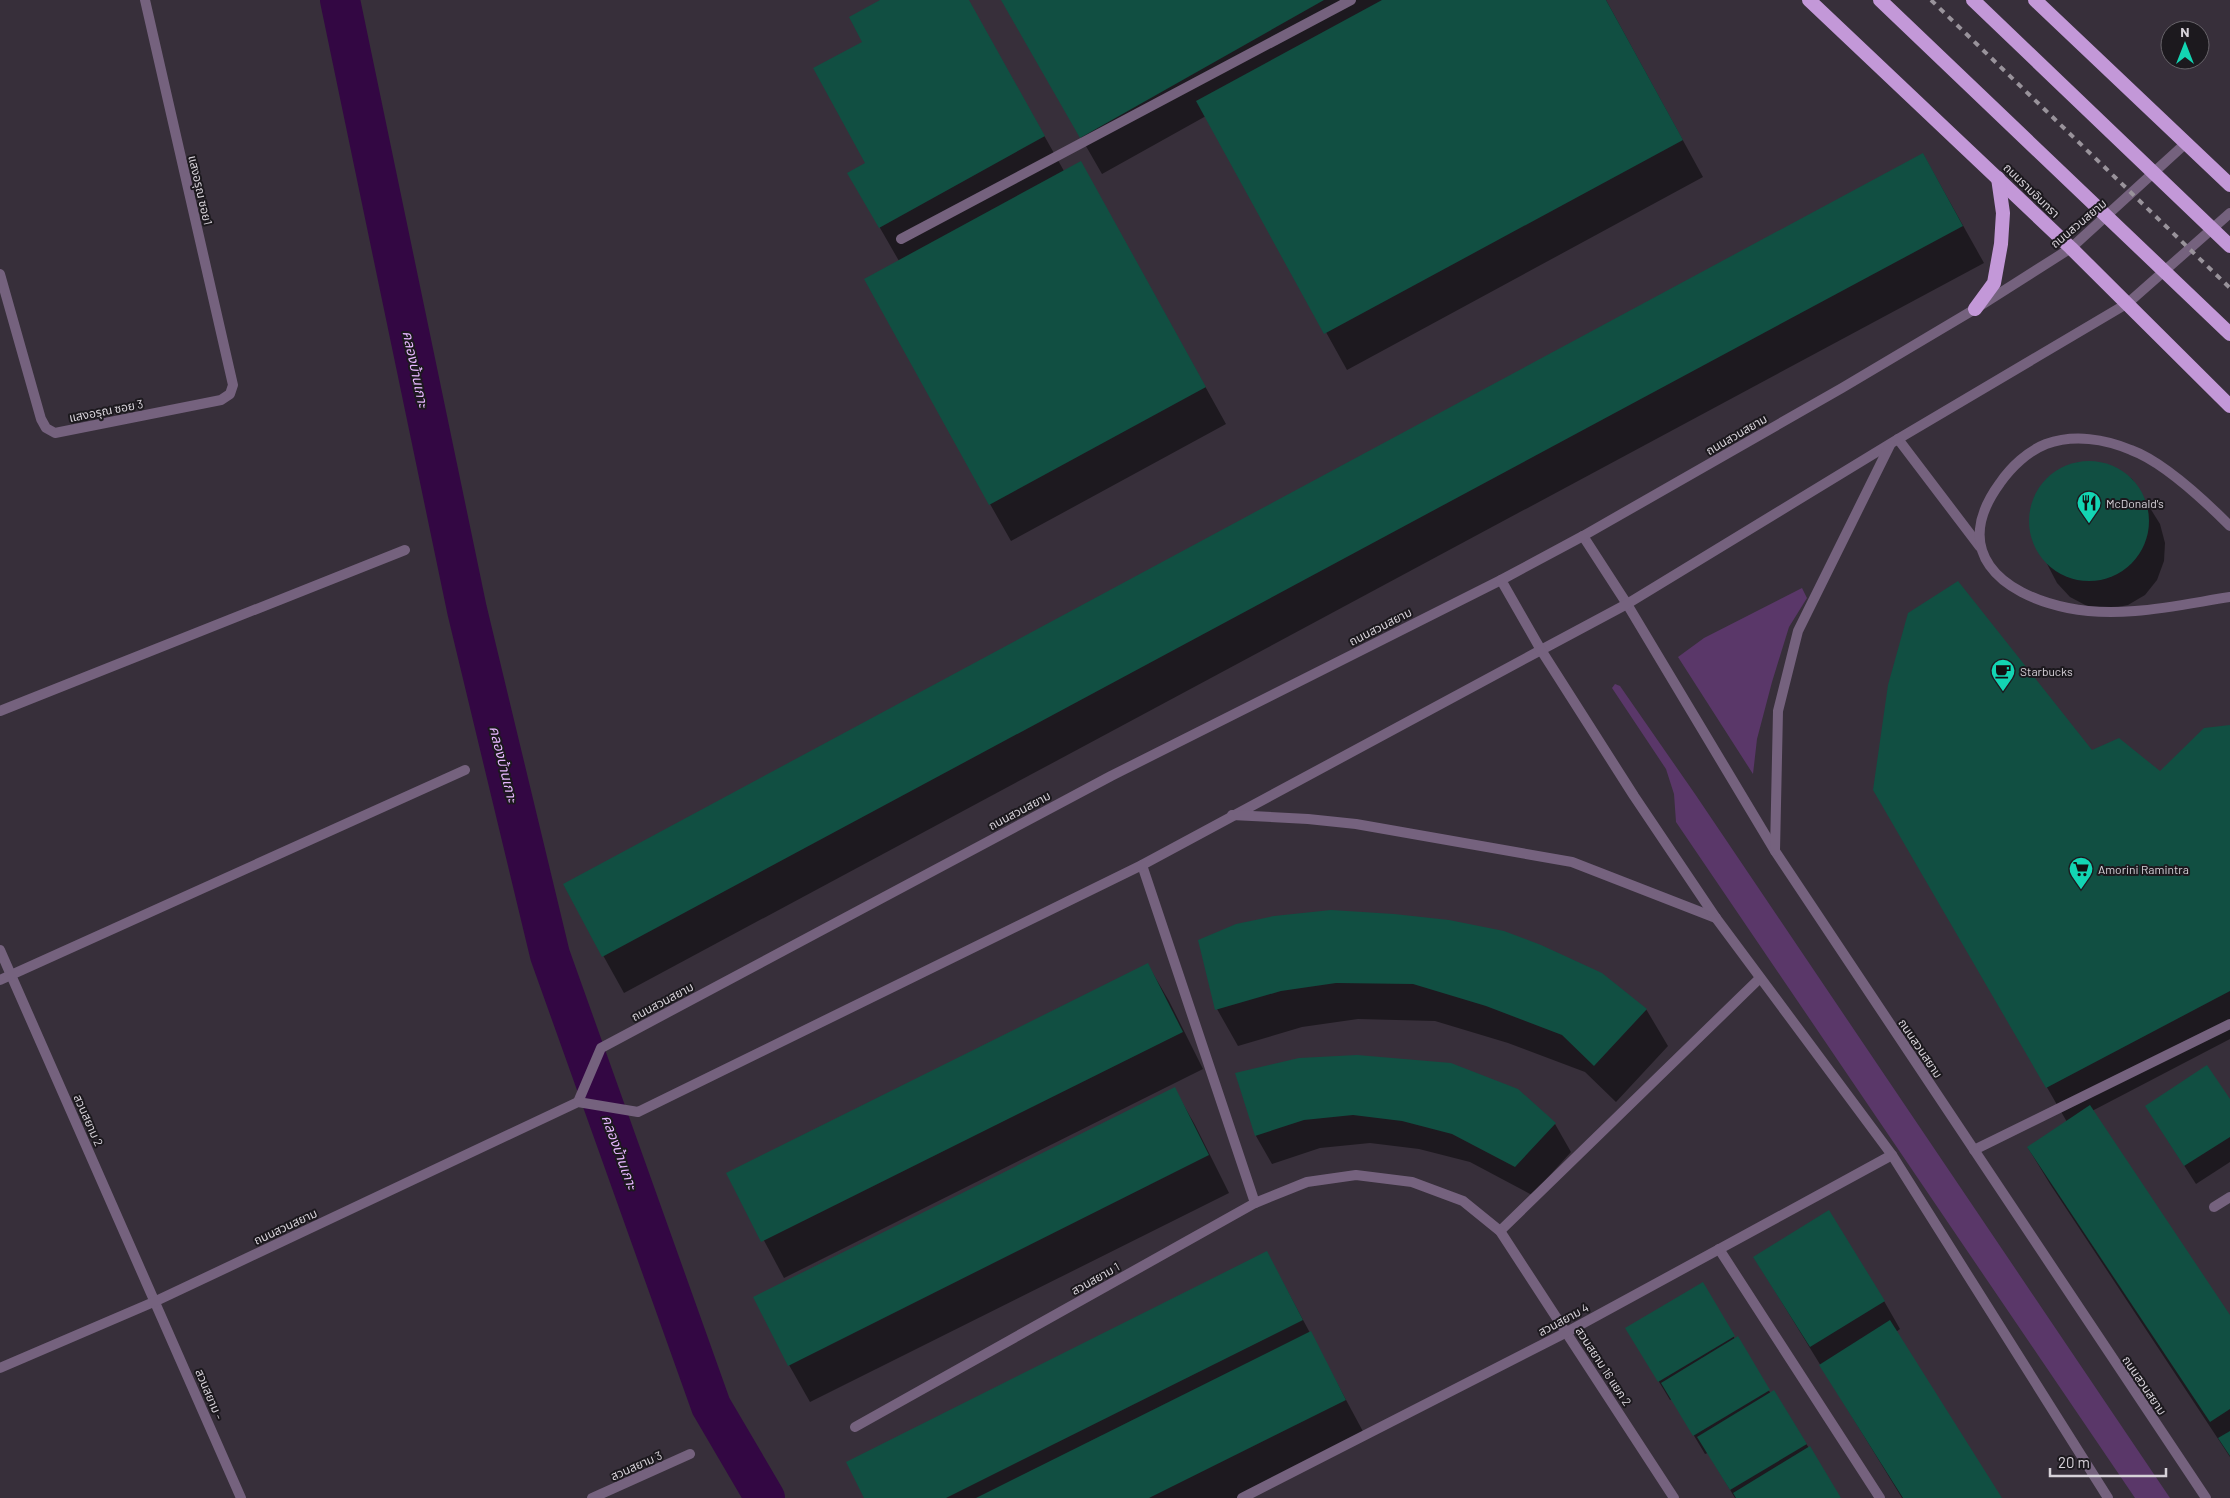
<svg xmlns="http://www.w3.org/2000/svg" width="2230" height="1498" viewBox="0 0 2230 1498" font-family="Barlow,'Noto Sans Thai',sans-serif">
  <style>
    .green { fill: #5a3769 }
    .shadow { fill: #0007 }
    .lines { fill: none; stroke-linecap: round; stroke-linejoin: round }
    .canal { stroke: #330743; stroke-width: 40 }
    .building { fill: #114f42 }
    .service { stroke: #75627e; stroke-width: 10 }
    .minor { stroke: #75627e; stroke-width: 10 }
    .tertiary { stroke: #75627e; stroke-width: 10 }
    .trunk { stroke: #c398d8; stroke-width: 14 }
    .rail { stroke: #99939b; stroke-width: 4; stroke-dasharray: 6 6; stroke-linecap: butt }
    .trunk-bridge { stroke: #c398d8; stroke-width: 14 }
    .labels { text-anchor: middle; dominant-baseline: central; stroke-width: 4; stroke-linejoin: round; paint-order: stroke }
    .street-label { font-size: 12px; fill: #d7d2d9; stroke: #1c191e }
    .poi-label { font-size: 12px; fill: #d7d2d9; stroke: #1c191e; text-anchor: start }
    .water-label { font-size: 14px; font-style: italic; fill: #e6b6fe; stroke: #1c191e }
  </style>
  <rect width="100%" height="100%" fill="#372f3a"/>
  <!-- green -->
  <g class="green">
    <polygon points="1802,588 1807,598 1789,627 1772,682 1757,739 1753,774 1678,657 1704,638"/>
    <polygon points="1615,684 1620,686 1695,794 2170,1498 2135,1498 1676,822 1674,794 1666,769 1612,688"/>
  </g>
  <!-- shadow -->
  <g class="shadow">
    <polygon points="882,0 968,0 1064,171 1101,199 1226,424 1011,541 990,504 899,261 849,174 867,163 864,42"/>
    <polygon points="1002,0 1606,0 1703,177 1347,370 1206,116 1102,174"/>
    <polygon points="1923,154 1984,263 624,993 564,885"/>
    <polygon points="2079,462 2098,462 2116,468 2132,479 2160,524 2165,543 2164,561 2157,580 2145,595 2128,605 2108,609 2089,607 2070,597 2057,583 2032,535 2030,516 2035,496 2046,481 2061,469"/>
    <polygon points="2230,726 2230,1039 2092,1111 2230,1317 2230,1457 2050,1184 2028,1148 2067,1122 1874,789 2092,751 2160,773"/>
    <polygon points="1199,941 1646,1009 1668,1046 1616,1102 1585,1072 1508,1043 1435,1021 1358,1019 1302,1027 1238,1046 1217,1009"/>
    <polygon points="1148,965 1169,1001 1203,1069 784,1278 728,1173"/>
    <polygon points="1236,1074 1517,1090 1555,1124 1571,1152 1532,1195 1470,1162 1419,1149 1370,1143 1320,1148 1272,1164 1256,1136"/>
    <polygon points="1174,1088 1195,1125 1229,1193 810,1402 789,1365"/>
    <polygon points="2230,1101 2230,1162 2196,1184 2146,1106"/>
    <polygon points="1267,1253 1366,1437 1244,1498 866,1498"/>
    <polygon points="1754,1257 1884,1301 1900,1329 1896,1332 2001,1498 1902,1498"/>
    <polygon points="1702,1284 1735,1339 1737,1338 1771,1394 1774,1392 1840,1498 1735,1498 1708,1453 1705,1454 1672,1399 1670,1400 1638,1347"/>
  </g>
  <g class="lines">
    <!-- canal -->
    <polyline class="canal" points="340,0 467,610 550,955 711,1406 765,1498"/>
  </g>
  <!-- building -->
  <g class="building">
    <polygon points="880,0 969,0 1045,136 879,228 847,173 865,163 813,68 862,42 849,17"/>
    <polygon points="1001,0 1324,0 1080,138"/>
    <polygon points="1382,0 1606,0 1683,140 1324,334 1196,101"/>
    <polygon points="1923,153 1963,226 602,957 563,884"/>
    <polygon points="1081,161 1206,387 989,505 864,279"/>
    <circle cx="2089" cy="521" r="60"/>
    <polygon points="1958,581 2092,750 2119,738 2160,771 2204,728 2230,725 2230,991 2046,1088 1873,790 1888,685 1908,613"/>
    <polygon points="1331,910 1394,914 1449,920 1504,931 1541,945 1602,973 1647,1009 1594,1066 1562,1035 1486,1006 1413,984 1336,983 1281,991 1215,1010 1198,940 1236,924 1274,916"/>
    <polygon points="1148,963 1183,1032 761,1242 726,1173"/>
    <polygon points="1357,1055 1451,1063 1518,1089 1556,1123 1515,1167 1452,1134 1402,1121 1353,1115 1304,1120 1255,1136 1235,1073 1299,1058"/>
    <polygon points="2207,1065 2230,1099 2230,1137 2184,1166 2145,1106"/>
    <polygon points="1175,1087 1209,1155 788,1366 753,1297"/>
    <polygon points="2090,1105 2230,1315 2230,1409 2210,1422 2027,1147"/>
    <polygon points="1829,1210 1885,1301 1810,1347 1753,1257"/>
    <polygon points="1267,1251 1303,1320 946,1498 864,1498 846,1462"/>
    <polygon points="1703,1282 1735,1336 1658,1382 1625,1328"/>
    <polygon points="1890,1320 2002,1498 1903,1498 1819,1365"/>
    <polygon points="1311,1331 1346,1400 1149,1498 976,1498"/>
    <polygon points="1738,1336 1770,1390 1693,1436 1661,1383"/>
    <polygon points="1774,1390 1807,1444 1730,1490 1697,1437"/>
    <polygon points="2230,1431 2230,1456 2218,1438"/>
    <polygon points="1810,1446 1841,1498 1736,1498 1733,1493"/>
  </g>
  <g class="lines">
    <!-- service -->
    <g class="service">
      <polyline points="901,239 1351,0"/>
      <polyline points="1898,439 1980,547"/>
      <path d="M2230,526C2205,501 2164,462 2131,450C2105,439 2074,434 2046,444C2028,451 2011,467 2000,483C1950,551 2000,594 2068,608C2121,619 2178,605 2230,597"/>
      <polyline points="1974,1150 2230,1024"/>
    </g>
    <!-- minor -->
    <g class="minor">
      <polyline points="0,274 41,419 46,428 55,433 221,400 230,394 233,385 145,0"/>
      <polyline points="0,711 405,550"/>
      <polyline points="1142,865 1255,1203"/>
      <polyline points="0,950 241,1498"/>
      <polyline points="0,980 465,770"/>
      <polyline points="578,1102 601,1048 1111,776 1501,580"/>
      <polyline points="2214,1207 2230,1197"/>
      <polyline points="1500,1231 1760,978"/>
      <polyline points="1719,1249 1880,1498"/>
      <polyline points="0,1368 156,1301 578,1102 638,1112 1142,865 1541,650"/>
      <polyline points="855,1427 1255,1203 1307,1182 1356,1175 1412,1182 1463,1201 1500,1231 1674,1498"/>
      <polyline points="592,1498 690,1454"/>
      <polyline points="1242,1498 1567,1332 1892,1155"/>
    </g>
    <!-- tertiary -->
    <g class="tertiary">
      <polyline points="1583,536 1627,604 1775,851 2206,1498"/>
      <polyline points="1541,650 1627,604 1898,439 2128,303 2230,213"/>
      <polyline points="1232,815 1308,819 1356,824 1572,862 1716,918"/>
      <polyline points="1775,851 1778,711 1798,631 1890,445"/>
      <polyline points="2108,1498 1892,1155 1716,918 1634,796 1541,650 1501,580 1583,536 1842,388 1975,309 2071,248 2186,143"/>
    </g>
    <!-- trunk -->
    <g class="trunk">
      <polyline points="1809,0 2071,248 2230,406"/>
      <polyline points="2035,0 2230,185"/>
      <polyline points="1975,309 1994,283 2001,244 2003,213 1998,178"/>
    </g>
    <!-- rail -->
    <polyline class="rail" points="1931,0 2230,288"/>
    <!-- trunk-bridge -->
    <g class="trunk-bridge">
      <polyline points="1880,0 2230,334"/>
      <polyline points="1973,0 2230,246"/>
    </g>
  </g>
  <!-- icons -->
  <defs>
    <symbol id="restaurant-pin" viewBox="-11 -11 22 30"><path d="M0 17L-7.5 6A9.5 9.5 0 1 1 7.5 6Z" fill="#13d5b3" stroke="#1c191e"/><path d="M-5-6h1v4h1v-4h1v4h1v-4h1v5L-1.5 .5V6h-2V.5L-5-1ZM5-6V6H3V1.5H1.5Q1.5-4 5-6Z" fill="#111"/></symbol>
    <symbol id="cafe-pin" viewBox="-11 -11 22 30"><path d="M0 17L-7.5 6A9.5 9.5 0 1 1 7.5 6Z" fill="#13d5b3" stroke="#1c191e"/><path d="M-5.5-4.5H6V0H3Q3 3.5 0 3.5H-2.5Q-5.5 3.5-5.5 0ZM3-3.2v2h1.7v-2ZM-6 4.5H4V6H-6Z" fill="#111"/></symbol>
    <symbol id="supermarket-pin" viewBox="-11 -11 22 30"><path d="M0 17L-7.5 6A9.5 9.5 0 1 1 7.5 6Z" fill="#13d5b3" stroke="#1c191e"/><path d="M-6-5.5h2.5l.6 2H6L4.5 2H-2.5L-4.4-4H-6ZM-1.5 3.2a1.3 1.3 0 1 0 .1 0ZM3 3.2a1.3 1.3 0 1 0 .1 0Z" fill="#111"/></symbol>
  </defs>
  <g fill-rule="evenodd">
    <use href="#restaurant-pin" x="2075" y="489" width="28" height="38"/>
    <use href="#cafe-pin" x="1989" y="657" width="28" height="38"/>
    <use href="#supermarket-pin" x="2067" y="855" width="28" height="38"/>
  </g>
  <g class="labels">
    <!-- street labels -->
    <g class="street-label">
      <text transform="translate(201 190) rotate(77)">แสงอรุณ ซอย1</text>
      <text transform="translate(2032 190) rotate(44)">ถนนรามอินทรา</text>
      <text transform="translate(2078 223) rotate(-40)">ถนนสวนสยาม</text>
      <text transform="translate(106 410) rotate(-11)">แสงอรุณ ซอย 3</text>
      <text transform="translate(1736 434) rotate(-30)">ถนนสวนสยาม</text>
      <text transform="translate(1380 626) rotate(-27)">ถนนสวนสยาม</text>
      <text transform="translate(1019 810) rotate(-28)">ถนนสวนสยาม</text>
      <text transform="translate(662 1001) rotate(-28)">ถนนสวนสยาม</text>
      <text transform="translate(1921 1048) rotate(56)">ถนนสวนสยาม</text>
      <text transform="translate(89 1120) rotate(66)">สวนสยาม 2</text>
      <text transform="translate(285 1226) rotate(-25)">ถนนสวนสยาม</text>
      <text transform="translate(1095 1278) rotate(-29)">สวนสยาม 1</text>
      <text transform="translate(1563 1319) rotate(-28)">สวนสยาม 4</text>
      <text transform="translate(1604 1366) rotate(57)">สวนสยาม 16 แยก 2</text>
      <text transform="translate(2145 1385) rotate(56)">ถนนสวนสยาม</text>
      <text transform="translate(210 1394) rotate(67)">สวนสยาม -</text>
      <text transform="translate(636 1465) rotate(-24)">สวนสยาม 3</text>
    </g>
    <!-- poi labels -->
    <g class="poi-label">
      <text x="2106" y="503">McDonald's</text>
      <text x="2020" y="671">Starbucks</text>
      <text x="2098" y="869">Amorini Ramintra</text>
    </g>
    <!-- water labels -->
    <g class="water-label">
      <text transform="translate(416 369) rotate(78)">คลองบ้านเกาะ</text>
      <text transform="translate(504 764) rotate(76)">คลองบ้านเกาะ</text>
      <text transform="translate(620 1152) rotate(70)">คลองบ้านเกาะ</text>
    </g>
  </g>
  <!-- north arrow -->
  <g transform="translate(2185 45)"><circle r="24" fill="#1c191e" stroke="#676369"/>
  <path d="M0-4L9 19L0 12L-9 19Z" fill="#13d5b3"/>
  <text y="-8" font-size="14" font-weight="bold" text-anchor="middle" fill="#d7d2d9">N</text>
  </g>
  <!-- scale -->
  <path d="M2050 1468v8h116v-8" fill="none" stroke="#d7d2d9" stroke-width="2.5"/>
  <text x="2058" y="1468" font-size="15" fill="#d7d2d9" stroke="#1c191e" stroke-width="4" paint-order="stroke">20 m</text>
</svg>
